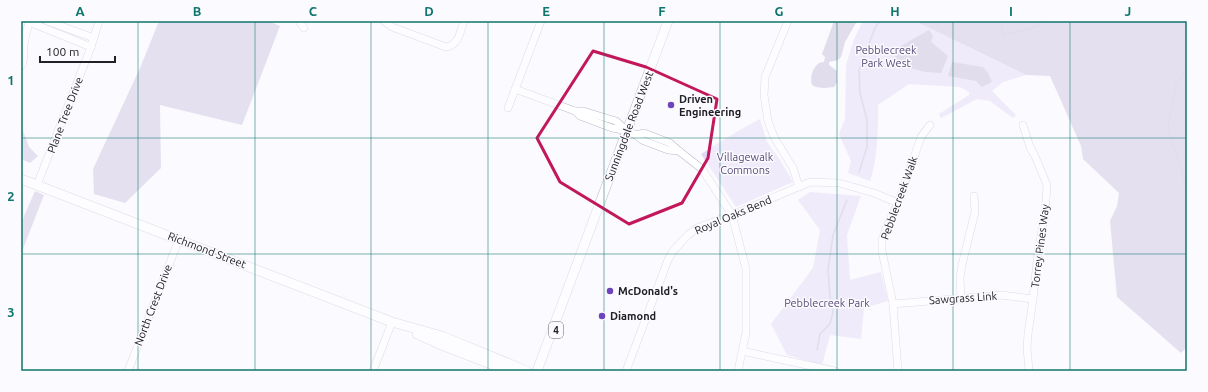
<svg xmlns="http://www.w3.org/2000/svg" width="1208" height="392" viewBox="0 0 1208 392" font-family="Ubuntu,sans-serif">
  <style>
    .green { fill: #dfdaf5 }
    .forest { fill: #c8c2e0 }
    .water { fill: #c0bad8 }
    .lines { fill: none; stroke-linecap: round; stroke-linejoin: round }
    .stream { stroke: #c0bad8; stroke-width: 1.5 }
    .minor-casing { stroke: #bcb9cb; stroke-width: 8 }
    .major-casing { stroke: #bcb9cb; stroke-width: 10 }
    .minor { stroke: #fff; stroke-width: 7 }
    .major { stroke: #fff; stroke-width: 9 }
    .marked { fill: none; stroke: #c2185b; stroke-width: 3; stroke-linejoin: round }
    .grid { fill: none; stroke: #0f766e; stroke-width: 1; stroke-opacity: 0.55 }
    .poi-dot { fill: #6d44bc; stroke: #fbfafe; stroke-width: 1.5 }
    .labels { text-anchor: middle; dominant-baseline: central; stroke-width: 3; stroke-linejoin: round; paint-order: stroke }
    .shield { fill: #fbfafe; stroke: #626167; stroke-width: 1 }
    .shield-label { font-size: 10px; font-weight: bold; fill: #212026 }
    .park-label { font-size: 11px; fill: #574c78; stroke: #fbfafe }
    .poi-label { font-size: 11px; font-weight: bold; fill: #212026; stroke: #fbfafe; text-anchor: start }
    .street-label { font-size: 11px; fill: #212026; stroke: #fbfafe }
    .neatline { fill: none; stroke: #0f766e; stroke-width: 1.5 }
    .grid-label { font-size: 13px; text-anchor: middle; font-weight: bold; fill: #0f766e }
  </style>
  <rect width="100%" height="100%" fill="#fbfafe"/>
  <!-- green -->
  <g class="green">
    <path d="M863,21H915L1026,75L1003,82L992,91L1016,115L1013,118L990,101L977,99L941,118L939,114L969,95V92L960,87L909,84L878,105C878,127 878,160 870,181L848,173L851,161L839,134L845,119L846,65L854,39Z"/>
    <polygon points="760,119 767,142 780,160 793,182 736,207 701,154 738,131"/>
    <polygon points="810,192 861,196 847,235 850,280 881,272 888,301 864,308 861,339 830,335 822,365 787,355 771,324 813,268 820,230 798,200"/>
  </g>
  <!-- forest -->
  <g class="forest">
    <polygon points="159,21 268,21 280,26 242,125 160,105 161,168 125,203 94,194 93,169 140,68"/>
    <polygon points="915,21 1187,21 1187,347 1181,353 1117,297 1110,221 1117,206 1119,193 1083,159 1081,146 1050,76 1026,75"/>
    <polygon points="21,125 29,147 38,156 30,163 21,159"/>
    <polygon points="35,191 44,195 21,254 21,223"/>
  </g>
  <!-- water -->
  <g class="water">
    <path d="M834,21H857L845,42L841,57L838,60L829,62V65L837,71V82L834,87C827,88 819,89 812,85C810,76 812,69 819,63L824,62L825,57L822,54Z"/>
    <polygon points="929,30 933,36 931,42 948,56 941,73 925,72 899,65 894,58 899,47"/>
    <polygon points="952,62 983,67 988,73 992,82 982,87 976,81 948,76"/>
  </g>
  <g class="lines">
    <!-- stream -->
    <g class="stream">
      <polyline points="1002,21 1003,35 1029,29 1051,21"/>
      <polyline points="1187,69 1176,84 1168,127 1172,143 1180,163 1187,193"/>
      <polyline points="859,172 867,147 867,120 860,93 859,70 875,28 880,21"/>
      <polyline points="817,350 820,334 830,324 833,312 830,296 828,270 833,235 847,200"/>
    </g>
    <defs>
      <g id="minor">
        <polyline points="47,21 94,38"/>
        <polyline points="299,21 304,28"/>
        <path d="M384,21L392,27L446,47C459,45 460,32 464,21"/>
        <polyline points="788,21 765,77 764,95 768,121 774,137 793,168 799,187"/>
        <polyline points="29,22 91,47"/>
        <path d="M21,66C26,59 23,52 24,44C25,36 28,28 29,21"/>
        <polyline points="515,89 575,111 580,116 612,128 628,131 636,135 642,140 668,150 679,151"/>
        <polyline points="508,108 541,21"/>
        <polyline points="575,111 583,111 616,121 627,131"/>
        <polyline points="1023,125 1030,147 1035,156 1047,185 1045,215 1038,252 1033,299 1028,334 1027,347 1029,371"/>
        <polyline points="636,135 644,133 670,143 679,151 702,169 732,215 746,269 746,333 738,371"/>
        <polyline points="37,185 91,47 99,21"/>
        <polyline points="961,298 960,278 962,265 975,212 974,196"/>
        <polyline points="893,304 1001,295 1033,299"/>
        <polyline points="742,351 835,371"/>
        <polyline points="128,371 179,239"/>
        <polyline points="373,371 392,322"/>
        <polyline points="626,371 668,260 673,251 688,235 697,228 732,215 810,182 839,183 874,193 898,203"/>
        <polyline points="898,371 893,304 882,251 882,240 887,226 898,203 921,137 930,125"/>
      </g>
      <g id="major">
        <polyline points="21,179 392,322 442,336 527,371"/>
        <polyline points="417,334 439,344 509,371"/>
        <polyline points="537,371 668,21"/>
      </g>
    </defs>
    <!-- minor casing -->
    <use href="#minor" class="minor-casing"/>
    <!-- major casing -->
    <use href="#major" class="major-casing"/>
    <!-- minor -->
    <use href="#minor" class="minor"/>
    <!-- major -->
    <use href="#major" class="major"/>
  </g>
  <!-- marked area -->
  <path d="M0 0H1208V392H0ZM593,51L646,67L717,99L708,158L682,203L629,224L560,182L537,138Z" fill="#fbfafe" fill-opacity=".55" fill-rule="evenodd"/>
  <path class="marked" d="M593,51L646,67L717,99L708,158L682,203L629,224L560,182L537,138Z"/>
  <!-- grid -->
  <path class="grid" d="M138,21V371M255,21V371M371,21V371M488,21V371M604,21V371M720,21V371M837,21V371M953,21V371M1070,21V371M21,138H1187M21,254H1187"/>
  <!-- markers -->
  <g class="poi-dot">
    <circle cx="671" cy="105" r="4"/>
    <circle cx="610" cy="291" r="4"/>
    <circle cx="602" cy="316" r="4"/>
  </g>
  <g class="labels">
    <!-- shield labels -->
    <rect class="shield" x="549" y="322" width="14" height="16" rx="3"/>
    <g class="shield-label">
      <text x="556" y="330">4</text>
    </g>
    <!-- park labels -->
    <g class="park-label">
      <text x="886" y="50">Pebblecreek<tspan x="886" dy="13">Park West</tspan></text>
      <text x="745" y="157">Villagewalk<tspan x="745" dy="13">Commons</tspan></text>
      <text x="827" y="303">Pebblecreek Park</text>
    </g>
    <!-- poi labels -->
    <g class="poi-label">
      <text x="679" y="99">Driven<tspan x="679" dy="13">Engineering</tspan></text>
      <text x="618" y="291">McDonald's</text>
      <text x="610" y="316">Diamond</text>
    </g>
    <!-- street labels -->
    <g class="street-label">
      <text transform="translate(65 115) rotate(-69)">Plane Tree Drive</text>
      <text transform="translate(629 126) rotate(-69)">Sunningdale Road West</text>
      <text transform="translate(899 198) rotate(-70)">Pebblecreek Walk</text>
      <text transform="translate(733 215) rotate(-23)">Royal Oaks Bend</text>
      <text transform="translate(1040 246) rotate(-83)">Torrey Pines Way</text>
      <text transform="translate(207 250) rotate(21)">Richmond Street</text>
      <text transform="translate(963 298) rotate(-4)">Sawgrass Link</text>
      <text transform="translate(153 305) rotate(-69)">North Crest Drive</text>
    </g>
  </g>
  <!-- border -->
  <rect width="1208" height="392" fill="none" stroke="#fbfafe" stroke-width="44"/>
  <!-- scale -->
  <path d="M40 56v6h75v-6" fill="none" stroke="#212026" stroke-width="2"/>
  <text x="46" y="56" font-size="12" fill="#212026" stroke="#fbfafe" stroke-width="3" paint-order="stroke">100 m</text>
  <rect x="22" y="22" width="1164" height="348" class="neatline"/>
  <g class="grid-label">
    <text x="80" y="16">A</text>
    <text x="197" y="16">B</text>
    <text x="313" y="16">C</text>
    <text x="429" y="16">D</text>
    <text x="546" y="16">E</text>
    <text x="662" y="16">F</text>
    <text x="779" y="16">G</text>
    <text x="895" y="16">H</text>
    <text x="1011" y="16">I</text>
    <text x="1128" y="16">J</text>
    <text x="11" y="85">1</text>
    <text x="11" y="201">2</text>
    <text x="11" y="317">3</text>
  </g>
</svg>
